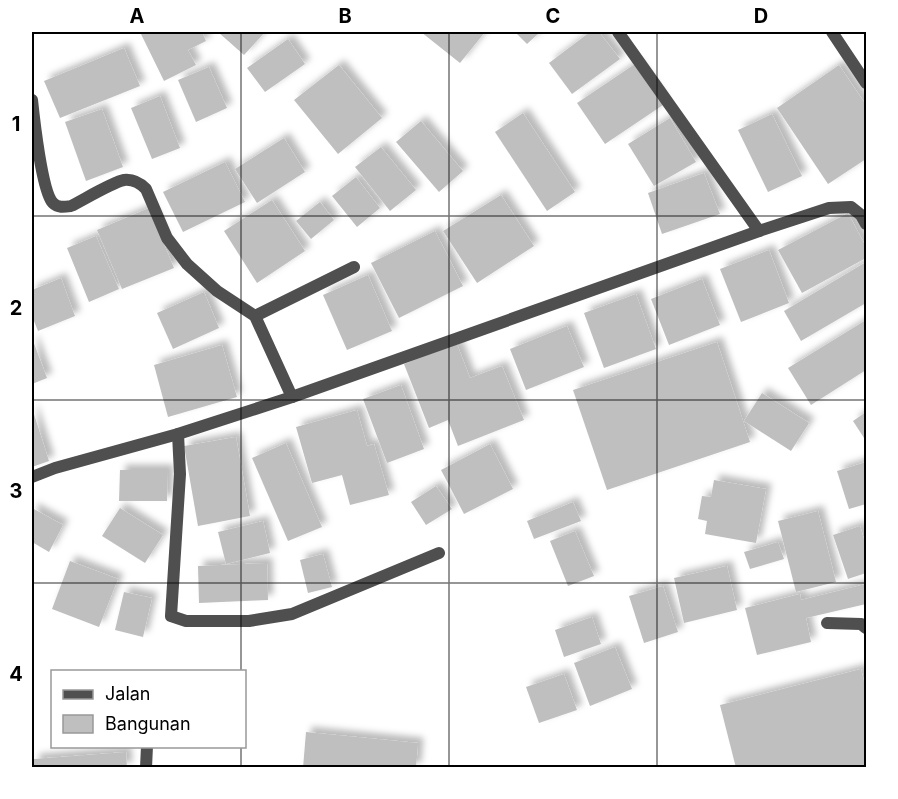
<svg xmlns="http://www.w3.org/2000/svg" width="898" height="799" viewBox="0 0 898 799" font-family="Inter,sans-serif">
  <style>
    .building { fill: #bfbfbf; filter: url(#shadow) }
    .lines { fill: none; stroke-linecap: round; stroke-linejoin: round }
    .service { stroke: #4f4f4f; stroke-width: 12 }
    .minor { stroke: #4f4f4f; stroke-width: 12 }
    .grid { fill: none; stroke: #000; stroke-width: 1.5; stroke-opacity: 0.55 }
    .neatline { fill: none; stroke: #000; stroke-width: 2 }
    .grid-label { font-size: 20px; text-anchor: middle; font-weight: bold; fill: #000 }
  </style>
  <defs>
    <filter id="shadow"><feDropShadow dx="5.5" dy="-5.5" stdDeviation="3" flood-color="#0004"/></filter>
  </defs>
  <rect width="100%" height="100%" fill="#fff"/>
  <!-- building -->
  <g class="building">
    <polygon points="140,32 202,32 206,41 188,50 196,65 164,81"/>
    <polygon points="218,32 265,32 244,55"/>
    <polygon points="421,32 485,32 460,63"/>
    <polygon points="515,32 540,32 527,44"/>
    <polygon points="590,32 599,32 620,59 572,94 549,63"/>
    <polygon points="288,39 305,64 265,92 247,68"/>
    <polygon points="124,48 140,86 60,118 44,81"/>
    <polygon points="635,64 663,105 605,144 577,103"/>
    <polygon points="339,65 382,118 338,154 294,100"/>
    <polygon points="839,65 866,105 866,159 828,184 777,108"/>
    <polygon points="209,67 227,108 196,122 178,80"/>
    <polygon points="160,96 180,148 152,159 131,108"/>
    <polygon points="102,109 123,167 86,181 65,122"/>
    <polygon points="523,113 575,192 547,211 495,132"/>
    <polygon points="772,114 802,176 768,192 738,130"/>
    <polygon points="670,118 696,162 654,186 628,144"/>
    <polygon points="421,121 463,171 439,192 396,142"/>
    <polygon points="284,138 305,172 257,203 235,169"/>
    <polygon points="381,147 416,190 390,211 355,167"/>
    <polygon points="225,162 245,202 183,232 163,192"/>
    <polygon points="704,173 720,214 662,234 648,193"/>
    <polygon points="356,177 380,208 357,227 332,196"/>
    <polygon points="501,195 534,246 477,283 443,231"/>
    <polygon points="272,200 305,251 257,283 224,231"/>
    <polygon points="320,202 334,220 311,239 296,221"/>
    <polygon points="149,208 174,268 122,289 97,230"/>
    <polygon points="848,213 866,247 866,258 802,293 778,250"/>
    <polygon points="435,231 463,286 399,318 371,263"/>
    <polygon points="96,236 119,289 89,302 67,248"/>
    <polygon points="769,250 789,303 741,322 720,269"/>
    <polygon points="866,262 866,303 801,341 784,311"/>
    <polygon points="368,275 392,331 347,350 323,295"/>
    <polygon points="61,278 75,316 38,331 32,316 32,290"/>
    <polygon points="702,279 720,325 669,345 651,299"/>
    <polygon points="204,292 219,328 173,349 157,313"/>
    <polygon points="636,294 656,349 604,368 584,313"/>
    <polygon points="866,320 866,370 811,405 788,368"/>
    <polygon points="567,326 584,367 526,390 510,349"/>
    <polygon points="32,338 47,378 32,384"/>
    <polygon points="717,342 750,442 607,490 573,390"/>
    <polygon points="457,344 470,378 502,366 524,420 458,446 448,420 429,428 404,364"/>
    <polygon points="222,345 237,397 168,417 154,365"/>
    <polygon points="401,385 424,449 387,463 363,399"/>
    <polygon points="762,393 809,423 791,451 744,421"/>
    <polygon points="32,408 49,461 32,467"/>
    <polygon points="357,410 367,446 374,444 389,495 350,505 342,475 312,483 296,427"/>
    <polygon points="866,412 866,441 853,421"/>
    <polygon points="236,437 250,516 198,526 184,446"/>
    <polygon points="286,443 322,527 288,541 252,458"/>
    <polygon points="490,444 513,489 464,514 441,470"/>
    <polygon points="866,462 866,504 849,509 837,471"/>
    <polygon points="120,470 168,470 167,501 119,501"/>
    <polygon points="714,480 766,489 756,543 705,534 707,521 698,519 702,496 711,497"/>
    <polygon points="436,486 452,509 426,525 411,502"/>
    <polygon points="573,502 581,521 534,539 527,521"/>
    <polygon points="32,508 63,525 49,552 32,542"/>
    <polygon points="120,508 163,535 145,563 102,536"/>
    <polygon points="818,511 836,582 796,592 778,521"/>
    <polygon points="263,521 270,553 226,564 218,532"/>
    <polygon points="860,526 866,546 866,573 848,579 833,535"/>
    <polygon points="575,531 594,576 568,586 550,541"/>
    <polygon points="778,542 784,559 750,569 744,552"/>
    <polygon points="323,554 332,587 308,593 300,560"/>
    <polygon points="70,561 118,579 99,627 52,609"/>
    <polygon points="267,563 268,600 199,603 198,566"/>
    <polygon points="727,566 737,610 684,623 674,578"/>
    <polygon points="866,584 866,604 806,618 811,642 757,655 745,608 800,594 801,600"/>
    <polygon points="663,586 678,632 644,643 629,596"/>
    <polygon points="124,592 152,598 143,637 115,630"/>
    <polygon points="592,617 601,644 564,657 555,630"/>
    <polygon points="615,647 632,689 590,706 574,663"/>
    <polygon points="861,669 866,690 866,768 736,768 720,705"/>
    <polygon points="564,674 577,710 539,723 526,687"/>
    <polygon points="306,732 418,743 416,768 303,768"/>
    <polygon points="126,752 127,768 34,768 34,759"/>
  </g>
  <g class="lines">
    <!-- service -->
    <polyline class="service" points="827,623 861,624 866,628"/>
    <!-- minor -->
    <g class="minor">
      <polyline points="618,32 759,231"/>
      <polyline points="832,32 866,83"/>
      <path d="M32,100C34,119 42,192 53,203C58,208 64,207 71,206C83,200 113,182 124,180C133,179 140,183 146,189L167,238L187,264L217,291L255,316L292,397"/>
      <polyline points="255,316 354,267"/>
      <polyline points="178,434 180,474 171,616 186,621 249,621 292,614 439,553"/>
      <polyline points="32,477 55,468 178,434 292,397 759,231 829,208 851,207 861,215 866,224"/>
      <polyline points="146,768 147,746"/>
    </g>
  </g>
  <!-- grid -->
  <path class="grid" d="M241,32V672M449,32V768M657,32V768M32,216H866M32,400H866M32,583H866M241,746V768"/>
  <!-- border -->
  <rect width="898" height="799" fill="none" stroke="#ffffff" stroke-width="66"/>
  <!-- legend -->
  <rect x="51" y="670" width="195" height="78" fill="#ffffff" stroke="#999999" stroke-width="1.5"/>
  <rect x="63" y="690" width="30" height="9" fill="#4f4f4f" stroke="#999999" stroke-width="1.5"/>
  <text x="105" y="700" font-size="18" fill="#000000">Jalan</text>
  <rect x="63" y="715" width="30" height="18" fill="#bfbfbf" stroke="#999999" stroke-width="1.5"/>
  <text x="105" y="730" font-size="18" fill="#000000">Bangunan</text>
  <rect x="33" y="33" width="832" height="733" class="neatline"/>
  <g class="grid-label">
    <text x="137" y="23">A</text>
    <text x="345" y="23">B</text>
    <text x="553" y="23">C</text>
    <text x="761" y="23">D</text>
    <text x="16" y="131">1</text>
    <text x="16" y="315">2</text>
    <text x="16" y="498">3</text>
    <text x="16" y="681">4</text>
  </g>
</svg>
